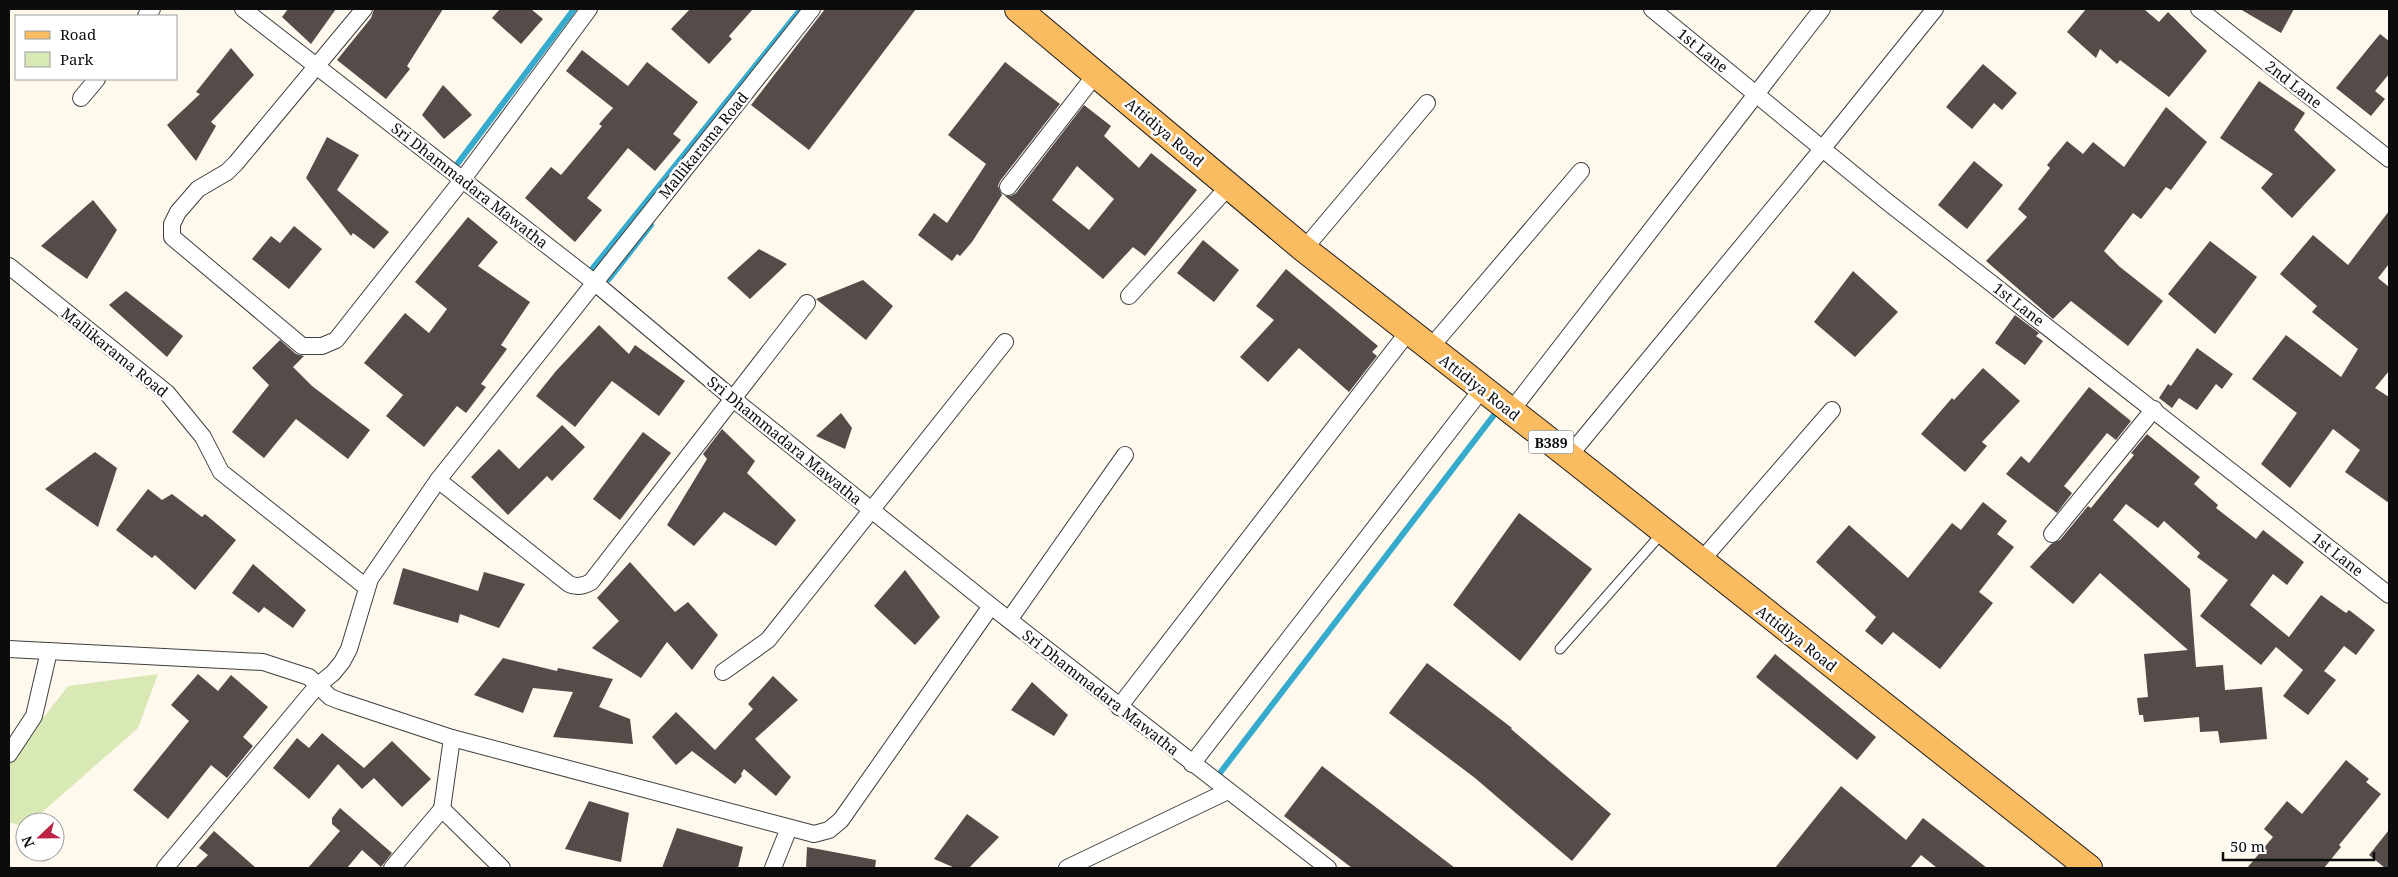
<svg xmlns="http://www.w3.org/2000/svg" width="2398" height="877" viewBox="0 0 2398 877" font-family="'Noto Serif',serif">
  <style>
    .green { fill: #d9e9b5 }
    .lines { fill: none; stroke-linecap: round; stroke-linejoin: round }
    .stream { stroke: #36abce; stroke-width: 6 }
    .building { fill: #554b49; fill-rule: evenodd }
    .service-casing { stroke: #3f3f3f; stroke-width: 11 }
    .minor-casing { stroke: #3f3f3f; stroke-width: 18 }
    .primary-casing { stroke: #1d1d1d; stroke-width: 28 }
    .service { stroke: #fff; stroke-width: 9 }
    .minor { stroke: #fff; stroke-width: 16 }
    .primary { stroke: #fabb61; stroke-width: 26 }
    .labels { text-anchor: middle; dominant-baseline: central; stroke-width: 5; stroke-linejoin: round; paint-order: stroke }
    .shield { fill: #fff; stroke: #555; stroke-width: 1 }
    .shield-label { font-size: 14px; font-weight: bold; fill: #0c0c0c }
    .street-label { font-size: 15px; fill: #0c0c0c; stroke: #fff }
  </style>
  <rect width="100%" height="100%" fill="#fff8ec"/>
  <!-- green -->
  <polygon class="green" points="158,674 138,728 31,822 25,822 25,827 9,822 9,762 68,686"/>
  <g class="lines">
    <!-- stream -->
    <g class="stream">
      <polyline points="458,163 574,9"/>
      <polyline points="593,268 801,9"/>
      <polyline points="609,279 651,225"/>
      <polyline points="1220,773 1494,415"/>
    </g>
  </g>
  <!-- building -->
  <g class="building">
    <polygon points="288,9 336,9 311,44 282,17"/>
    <polygon points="374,9 443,9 407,66 410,69 386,99 337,60 371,18"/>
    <polygon points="500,9 531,9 543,19 521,44 492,18"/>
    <polygon points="690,9 753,9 729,36 732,39 709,64 671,29"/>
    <polygon points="825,9 916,9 809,150 751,105"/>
    <polygon points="2086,9 2144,9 2159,22 2168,12 2207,51 2169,97 2120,60 2117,64 2100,49 2096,58 2067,32"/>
    <polygon points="2240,9 2294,9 2281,33"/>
    <polygon points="2380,34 2389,41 2389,74 2375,91 2385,99 2371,116 2336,88"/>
    <polygon points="231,48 254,75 211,122 216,126 196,161 167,125 200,94 196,92"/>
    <polygon points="582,50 628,86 647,62 698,102 673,134 681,140 655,171 628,148 587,198 602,210 575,242 525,198 551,167 561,175 602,126 599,124 613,108 566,71"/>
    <polygon points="1005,62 1060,104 1000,181 998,186 1002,195 972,242 960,256 957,254 952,261 918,235 934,213 947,223 986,164 948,135"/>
    <polygon points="1983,64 2017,93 2002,110 1994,103 1972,129 1946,107"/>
    <polygon points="2259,81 2305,113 2294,130 2336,170 2292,218 2261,188 2273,174 2220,138"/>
    <polygon points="443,85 472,115 444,139 422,115"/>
    <path d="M1084,105L1111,126L1104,136L1139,168L1151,153L1197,190L1145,256L1133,247L1103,279L1005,196H1011L1016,193ZM1077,166L1114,199L1089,230L1052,200Z"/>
    <polygon points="2166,107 2207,142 2171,190 2166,187 2141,219 2133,213 2104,251 2120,267 2163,301 2128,346 2071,301 2053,319 1986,261 2027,217 2018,209 2050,168 2047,165 2067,141 2083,154 2093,142 2124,167"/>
    <polygon points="327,137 359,155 337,190 389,232 374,249 353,233 351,236 306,178"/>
    <polygon points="1974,161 2003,185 1967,229 1938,205"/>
    <polygon points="93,200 117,230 87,279 41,246"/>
    <polygon points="2389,211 2389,264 2378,278 2389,287 2389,371 2375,388 2389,397 2389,503 2345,472 2360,450 2333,429 2290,488 2261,464 2297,413 2252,379 2286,335 2341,377 2358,349 2312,312 2317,306 2280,274 2313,235 2348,265"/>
    <polygon points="468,217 498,242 478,266 530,302 501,345 507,349 481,384 486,387 466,413 457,406 424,447 386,416 403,395 364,363 405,313 429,333 447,309 415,282"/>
    <polygon points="294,226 322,249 289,289 252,259 271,236 280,243"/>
    <polygon points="1203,240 1239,270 1214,302 1177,273"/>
    <polygon points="2210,241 2257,277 2215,334 2168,294"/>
    <polygon points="759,249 787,264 750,299 727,278"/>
    <polygon points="1286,269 1378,346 1372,352 1377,356 1349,392 1299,348 1268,382 1240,357 1274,320 1256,306"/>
    <polygon points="1853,271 1898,312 1855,357 1814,322"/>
    <polygon points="863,280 893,306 866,340 816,299"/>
    <polygon points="126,291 183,336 167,357 109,305"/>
    <polygon points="2015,315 2039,333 2036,336 2043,341 2025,365 1995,343"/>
    <polygon points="599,325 629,354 635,345 685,381 659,416 612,381 575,427 536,396 556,371"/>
    <polygon points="280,340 296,354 304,356 293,367 312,386 370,430 348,459 296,419 264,458 232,432 269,385 252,368"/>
    <polygon points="2197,348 2233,374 2222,389 2216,384 2197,410 2179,398 2172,408 2159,398 2168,384 2171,386"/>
    <polygon points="1983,368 2020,401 1982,442 1987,446 1965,472 1921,434 1952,398 1954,400"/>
    <polygon points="2089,387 2131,421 2116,440 2107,433 2064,486 2072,493 2057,513 2006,474 2021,456 2029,463"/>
    <polygon points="841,413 852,428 845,449 816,436"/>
    <polygon points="562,425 585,447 552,481 547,476 508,515 471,477 499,449 519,469"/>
    <polygon points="722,429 755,461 747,473 796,520 776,546 724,512 694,546 667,525 707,459 703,454"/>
    <polygon points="643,432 671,453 620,520 593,499"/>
    <polygon points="2147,434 2200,477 2194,484 2218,505 2216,508 2256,539 2263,530 2304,562 2287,585 2273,574 2250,605 2289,637 2321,595 2346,613 2349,610 2375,630 2356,655 2344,646 2324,671 2336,680 2308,715 2283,696 2303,670 2276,647 2261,665 2200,616 2228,580 2197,557 2200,553 2164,521 2158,528 2126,504 2113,520 2190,589 2196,667 2223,665 2225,690 2262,687 2267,739 2220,743 2218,731 2200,732 2199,717 2144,722 2143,715 2139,715 2137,698 2148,697 2144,654 2188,650 2100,573 2073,604 2030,567 2051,544 2060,540 2088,506 2091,508 2134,455 2131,453"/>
    <polygon points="95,452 117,468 98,527 45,489"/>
    <polygon points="148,489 162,500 172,494 202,517 205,514 236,540 195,590 155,555 152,558 116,530"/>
    <polygon points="1983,502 2007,521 1997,534 2014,547 1979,592 1993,603 1940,669 1893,632 1882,645 1865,631 1876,617 1816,562 1849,525 1908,578 1952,523 1961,530"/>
    <polygon points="1519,513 1592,569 1520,661 1453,605"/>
    <polygon points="630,562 675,612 688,602 718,635 692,670 667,642 641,678 592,648 619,621 597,598"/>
    <polygon points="253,564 306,610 293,628 264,607 259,613 232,593"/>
    <polygon points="403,568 478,591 484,572 525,584 499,628 460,614 458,623 393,604"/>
    <polygon points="905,570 940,617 915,645 874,606"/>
    <polygon points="1775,654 1876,737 1857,760 1756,677"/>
    <polygon points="503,658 557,671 558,668 613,679 599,707 630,719 633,744 553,737 573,692 533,688 523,713 474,695"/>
    <polygon points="1427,663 1512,728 1511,729 1611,814 1572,861 1475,778 1389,713"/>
    <polygon points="198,674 218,691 231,675 268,707 243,737 253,746 227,778 211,765 168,819 133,790 189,721 171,705"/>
    <polygon points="773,676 798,700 755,739 791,777 776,796 744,769 741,774 742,776 735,784 692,751 676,765 652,737 676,712 715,750 753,709 748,704"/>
    <polygon points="1032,682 1068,715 1054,736 1011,710"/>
    <polygon points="322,733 364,768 392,741 431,779 402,807 374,778 362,789 338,764 309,799 273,768 297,738 309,748"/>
    <polygon points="2346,760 2369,779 2366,782 2381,794 2339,845 2341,847 2324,868 2247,868 2273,837 2264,829 2287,801 2302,814"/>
    <polygon points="1322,766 1455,868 1352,868 1284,816"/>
    <polygon points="1841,786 1906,840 1923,818 1987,868 1937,868 1921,855 1910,868 1775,868"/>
    <polygon points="589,801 629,813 621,862 565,849"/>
    <polygon points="340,808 392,853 381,867 362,850 347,868 308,868 340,831 332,824 332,818"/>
    <polygon points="967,814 999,837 969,868 955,868 934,859"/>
    <polygon points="677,828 743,847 738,868 662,868"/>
    <polygon points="2389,830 2389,868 2385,868 2369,855"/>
    <polygon points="214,831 256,868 195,868 208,855 199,848"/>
    <polygon points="807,847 876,860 875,868 806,868"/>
  </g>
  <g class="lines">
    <defs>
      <polyline id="service" points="1560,649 1663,532"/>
      <g id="minor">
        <polyline points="243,9 594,282 732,398 991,606 1328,868"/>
        <polyline points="364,9 236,163 227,172 198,189 178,212 172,224 172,237 302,346 322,346 336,340 463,179 589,9"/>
        <polyline points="1652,9 1885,200 2389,595"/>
        <polyline points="2199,9 2389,159"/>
        <polyline points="146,16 152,9"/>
        <polyline points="81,98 97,79"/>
        <polyline points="1008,187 1096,74"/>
        <polyline points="1304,249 1427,103"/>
        <polyline points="9,266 167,393 203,437 221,472 366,587"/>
        <polyline points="1129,296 1230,185"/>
        <polyline points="1430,348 1581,171"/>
        <polyline points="1511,411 1822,9"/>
        <polyline points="1569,456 1823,148 1935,9"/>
        <path d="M438,480L569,584C577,588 584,586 591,582L807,303"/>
        <polyline points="2052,534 2154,409"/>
        <polyline points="1700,562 1832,410"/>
        <polyline points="1009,620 1125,455"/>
        <polyline points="9,649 263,662 309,677 330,697 340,701 452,738 814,834 829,830 841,820 991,606"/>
        <polyline points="723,672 768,640 1005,342"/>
        <polyline points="1119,707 1408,332"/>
        <polyline points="9,754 34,716 49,651"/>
        <polyline points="1192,764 1482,389"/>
        <polyline points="442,809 452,738"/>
        <polyline points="165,868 317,686 333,673 342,662 349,649 370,579 438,480 812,9"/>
        <polyline points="392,868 442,809 502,868"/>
        <polyline points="773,868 789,828"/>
        <polyline points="1067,868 1228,791"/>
      </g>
      <polyline id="primary" points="1018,9 1304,249 1569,456 2089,868"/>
    </defs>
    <!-- service casing -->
    <use href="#service" class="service-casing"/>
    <!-- minor casing -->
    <use href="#minor" class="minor-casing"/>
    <!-- primary casing -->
    <use href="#primary" class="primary-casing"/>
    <!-- service -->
    <use href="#service" class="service"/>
    <!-- minor -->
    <use href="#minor" class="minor"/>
    <!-- primary -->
    <use href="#primary" class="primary"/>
  </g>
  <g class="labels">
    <!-- shield labels -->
    <rect class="shield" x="1528.5" y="430.5" width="45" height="23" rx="4"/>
    <g class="shield-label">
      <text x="1551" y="442">B389</text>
    </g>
    <!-- street labels -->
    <g class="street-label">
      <text transform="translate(1703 50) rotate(39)">1st Lane</text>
      <text transform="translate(2294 84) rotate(38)">2nd Lane</text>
      <text transform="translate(1165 132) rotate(40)">Attidiya Road</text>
      <text transform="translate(703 145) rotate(-51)">Mallikarama Road</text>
      <text transform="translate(470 185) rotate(38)">Sri Dhammadara Mawatha</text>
      <text transform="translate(2019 304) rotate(38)">1st Lane</text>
      <text transform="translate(115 352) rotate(39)">Mallikarama Road</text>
      <text transform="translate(1480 387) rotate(38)">Attidiya Road</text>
      <text transform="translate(785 440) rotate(39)">Sri Dhammadara Mawatha</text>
      <text transform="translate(2338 554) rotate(38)">1st Lane</text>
      <text transform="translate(1797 638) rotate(38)">Attidiya Road</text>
      <text transform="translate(1101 692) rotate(38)">Sri Dhammadara Mawatha</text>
    </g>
  </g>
  <!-- border -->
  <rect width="2398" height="877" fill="none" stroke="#0c0c0c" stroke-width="20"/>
  <!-- legend -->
  <rect x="15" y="15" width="162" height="65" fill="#ffffff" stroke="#9e9e9e"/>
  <rect x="25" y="31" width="25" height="8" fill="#fabb61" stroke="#9e9e9e"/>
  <text x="60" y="40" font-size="15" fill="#0c0c0c">Road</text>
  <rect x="25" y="52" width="25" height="15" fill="#d9e9b5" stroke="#9e9e9e"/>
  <text x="60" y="65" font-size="15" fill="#0c0c0c">Park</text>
  <!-- north arrow -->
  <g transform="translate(40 837) rotate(248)"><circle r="24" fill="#ffffff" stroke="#9e9e9e"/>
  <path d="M0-4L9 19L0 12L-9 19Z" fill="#bd2344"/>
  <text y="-8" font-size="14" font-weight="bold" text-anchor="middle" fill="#0c0c0c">N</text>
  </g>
  <!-- scale -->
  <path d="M2223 852v8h151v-8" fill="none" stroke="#0c0c0c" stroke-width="2.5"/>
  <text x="2230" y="852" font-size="15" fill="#0c0c0c" stroke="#ffffff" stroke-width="4" paint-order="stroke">50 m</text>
</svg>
